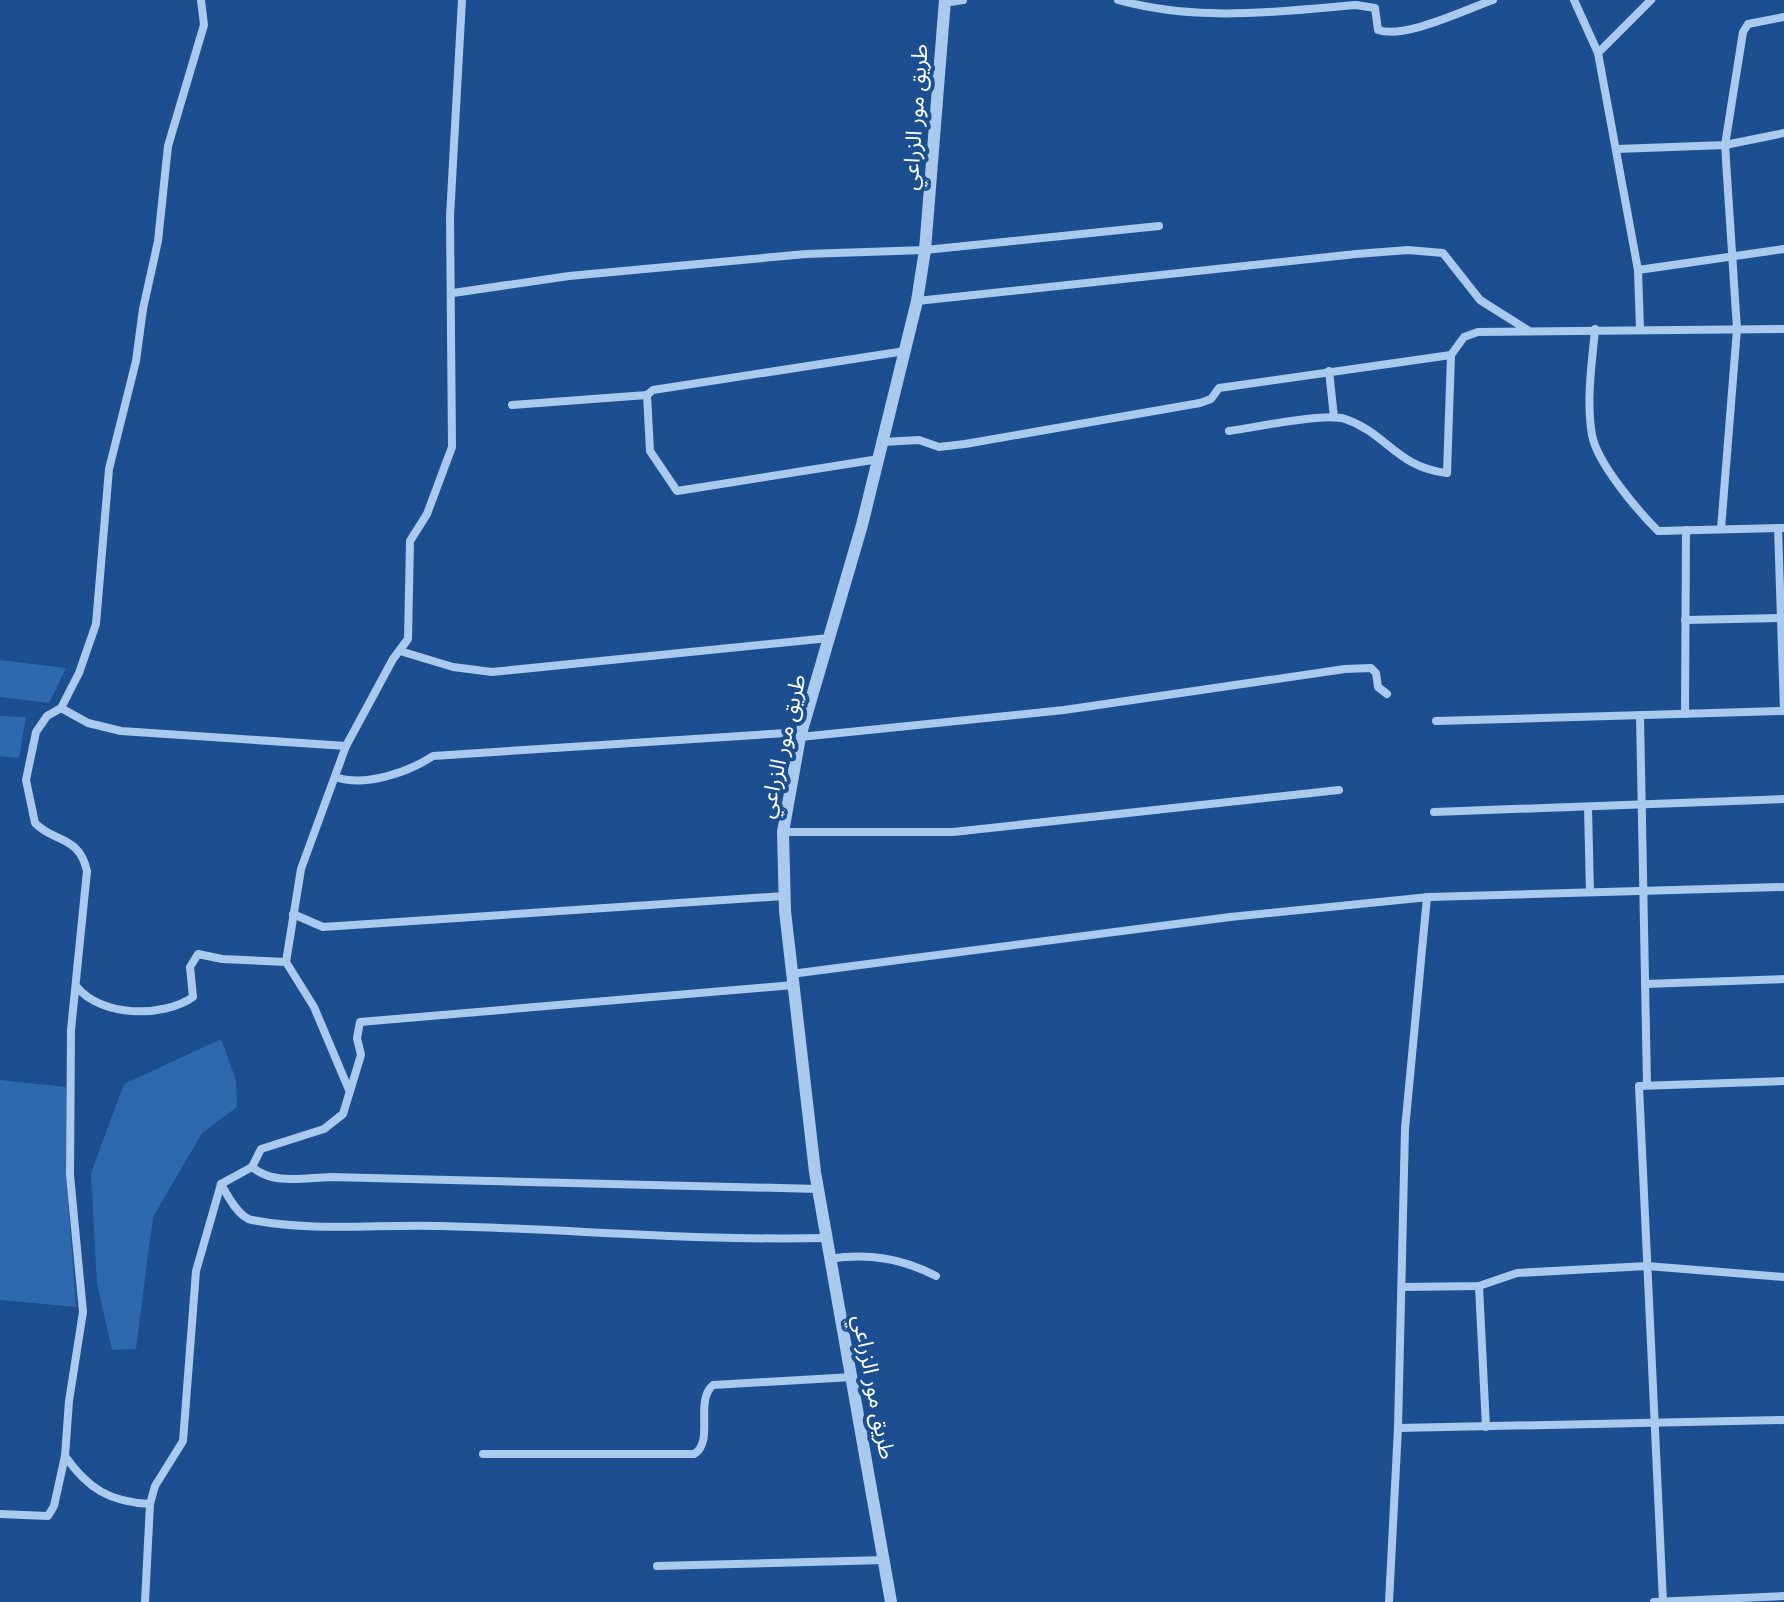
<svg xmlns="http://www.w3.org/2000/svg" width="1784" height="1602" viewBox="0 0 1784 1602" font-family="Signika,'Noto Sans Arabic',sans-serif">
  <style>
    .green { fill: #2e69ad }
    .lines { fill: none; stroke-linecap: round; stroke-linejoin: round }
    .minor { stroke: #a9c9ee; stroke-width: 8 }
    .tertiary { stroke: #a9c9ee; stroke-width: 12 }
    .labels { text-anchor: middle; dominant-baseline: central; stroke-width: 8; stroke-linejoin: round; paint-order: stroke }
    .street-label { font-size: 22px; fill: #fff; stroke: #1b4f8f }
  </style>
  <rect width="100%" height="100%" fill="#1b4f8f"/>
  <!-- green -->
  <g class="green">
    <polygon points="0,660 66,668 49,703 0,697"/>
    <polygon points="0,716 26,717 19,758 0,756"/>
    <polygon points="221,1039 236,1080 237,1107 202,1133 153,1217 136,1349 112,1350 97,1284 91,1173 124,1084"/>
    <polygon points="0,1080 66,1087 66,1173 76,1307 0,1300"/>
  </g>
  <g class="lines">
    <!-- minor -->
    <g class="minor">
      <path d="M1118,0C1197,22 1275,12 1356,5L1375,8L1378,30C1406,39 1464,10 1493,0"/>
      <polyline points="1574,0 1598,53"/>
      <polyline points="944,3 963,0"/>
      <polyline points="1617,149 1725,145 1784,133"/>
      <polyline points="1638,270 1784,249"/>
      <polyline points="453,293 569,276 806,254 925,250 1159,226"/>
      <polyline points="917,301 1356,254 1408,250 1443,253 1480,300 1529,331"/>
      <polyline points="1640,328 1638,270 1598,53 1651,0"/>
      <path d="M1595,329C1592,363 1586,400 1592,435C1597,463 1638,511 1658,531L1784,528"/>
      <polyline points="1329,371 1334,417"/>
      <polyline points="647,395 650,451 677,491 879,459"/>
      <polyline points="512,405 647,395 653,390 905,351"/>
      <path d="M1229,431C1253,428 1325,412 1345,419C1387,433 1396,467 1447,473L1451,355L1464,337L1478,332L1784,329"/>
      <polyline points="883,442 919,440 939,447 965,444 1200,403 1211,399 1219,388 1451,355"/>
      <polyline points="1778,528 1784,711"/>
      <polyline points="1721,529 1737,329 1725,145 1743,32 1748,24 1784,17"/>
      <polyline points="1685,620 1781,618"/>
      <polyline points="400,651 453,667 492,672 829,638"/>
      <polyline points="61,708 88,723 121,731 346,746"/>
      <polyline points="1685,714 1686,530"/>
      <polyline points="1640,715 1647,1085"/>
      <polyline points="1436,721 1784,711"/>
      <path d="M335,777C365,787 407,773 433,756L786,733L800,737L1064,710L1345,669L1371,668L1376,673L1378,687L1387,694"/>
      <polyline points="1588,807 1590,892"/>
      <polyline points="1434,812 1784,799"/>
      <polyline points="783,832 953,832 1339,790"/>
      <polyline points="293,914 323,927 784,896"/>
      <polyline points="791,974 1230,917 1429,897 1784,887"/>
      <polyline points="1645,984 1784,979"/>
      <path d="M77,987C101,1017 163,1018 193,997L190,967L198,954L222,959L286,962"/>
      <polyline points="349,1090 314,1007 286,962 301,869 346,746 393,659 408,639 410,541 427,514 452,447 450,217 462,0"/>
      <path d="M252,1167C274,1185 302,1178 330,1177L818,1189"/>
      <path d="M221,1184C227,1195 239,1218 252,1220C314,1232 378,1224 441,1226C569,1229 696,1241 825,1238"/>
      <path d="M829,1259C868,1253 901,1258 936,1276"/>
      <polyline points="1479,1286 1486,1427"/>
      <polyline points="1403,1287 1479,1286 1517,1273 1647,1266 1784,1277"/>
      <polyline points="1398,1428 1784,1420"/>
      <path d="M483,1454H694C715,1442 694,1401 713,1385L852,1377"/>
      <path d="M65,1456C88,1489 110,1502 150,1504"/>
      <path d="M0,1514L48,1516L54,1506L65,1456L69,1401L83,1312L70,1175L71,1030L87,871C79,835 54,843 35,823L26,780L36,732L47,716L61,708L79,673L96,624L109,469L136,361L143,309L158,241L168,146L204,25L201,0"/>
      <polyline points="657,1566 885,1560"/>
      <polyline points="145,1602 150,1504 155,1486 183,1441 196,1271 221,1184 252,1167 261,1149 324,1129 343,1114 361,1055 357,1038 360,1022 793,985"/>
      <polyline points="1389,1602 1398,1428 1405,1129 1427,897"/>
      <polyline points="1654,1602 1784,1596"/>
      <polyline points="1663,1602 1639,1086 1784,1081"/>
    </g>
    <!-- tertiary -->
    <polyline class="tertiary" points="891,1602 815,1172 785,911 783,832 800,737 862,525 917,301 925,250 945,0"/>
  </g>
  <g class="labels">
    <!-- street labels -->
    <g class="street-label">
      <text transform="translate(915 117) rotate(-86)">طريق مور الزراعي</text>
      <text transform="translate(782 746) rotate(-77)">طريق مور الزراعي</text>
      <text transform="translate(874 1387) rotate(79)">طريق مور الزراعي</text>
    </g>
  </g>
</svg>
